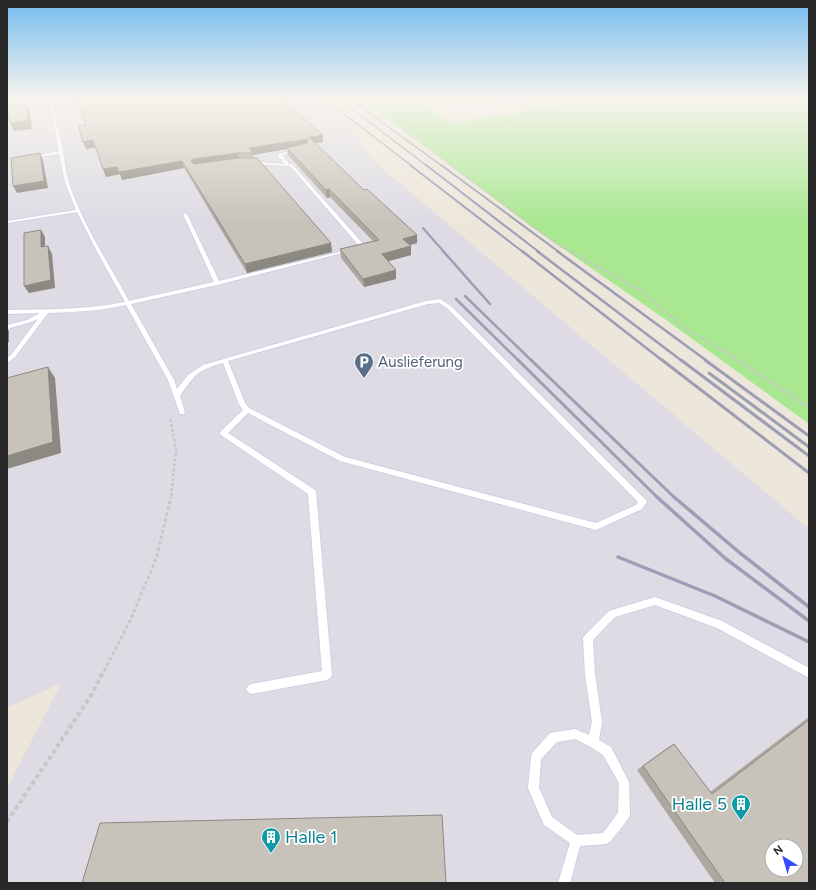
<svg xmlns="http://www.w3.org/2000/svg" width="816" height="890" viewBox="0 0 816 890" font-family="Figtree,sans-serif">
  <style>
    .industrial { fill: #dedbe5; fill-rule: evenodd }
    .green { fill: #a9e891 }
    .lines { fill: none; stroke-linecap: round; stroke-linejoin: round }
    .lane-casing { stroke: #cfd1e4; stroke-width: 2 }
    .path-far5 { stroke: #c7c7c7; stroke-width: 1; stroke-dasharray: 1.5 1; stroke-linecap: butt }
    .path-far4 { stroke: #c7c7c7; stroke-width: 1.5; stroke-dasharray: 2 1; stroke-linecap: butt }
    .path-far3 { stroke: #c7c7c7; stroke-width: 2; stroke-dasharray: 2.5 1.5; stroke-linecap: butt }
    .path-far2 { stroke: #c7c7c7; stroke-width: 2.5; stroke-dasharray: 3 2; stroke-linecap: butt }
    .path-far1 { stroke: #c7c7c7; stroke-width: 3; stroke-dasharray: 3.5 2.5; stroke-linecap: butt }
    .path { stroke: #c7c7c7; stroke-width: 4; stroke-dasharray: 4.5 3; stroke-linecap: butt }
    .lane { fill: #fff; fill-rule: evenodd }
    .rail-far4 { stroke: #9c9eb5; stroke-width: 1.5 }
    .rail-far3 { stroke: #9c9eb5; stroke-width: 2 }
    .rail-far2 { stroke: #9c9eb5; stroke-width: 2.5 }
    .rail-far1 { stroke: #9c9eb5; stroke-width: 3 }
    .rail { stroke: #9c9eb5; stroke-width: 3.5 }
    .wall { fill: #aca8a0 }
    .shaded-wall { fill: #8c8882 }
    .building { fill: #c8c3ba; stroke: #8c8882; fill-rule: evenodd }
    .labels { text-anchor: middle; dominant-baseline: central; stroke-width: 3.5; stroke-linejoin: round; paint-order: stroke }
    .service-label { font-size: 15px; fill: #4e5e75; stroke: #fff; text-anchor: start }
    .near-culture-label { font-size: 18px; fill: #0d838f; stroke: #fff; text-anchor: end }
  </style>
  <rect width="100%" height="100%" fill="#ede6da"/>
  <!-- industrial -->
  <path class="industrial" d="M7,98H318L340,115L378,165L809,529V883H7V789L61,683L7,708ZM772,846H796V870H772Z"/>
  <!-- green -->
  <polygon class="green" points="361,98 412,98 453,123 605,98 809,98 809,424 665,319 536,230"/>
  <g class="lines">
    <defs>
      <g id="lane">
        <polygon points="7,98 18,98 7,100"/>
        <path d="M49,98H51L63,151L64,152L63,153C65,163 66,173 69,183C82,223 109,264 129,301L214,282L183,214L185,213L187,214L219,281L348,250L350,251L217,285L131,304L174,380L177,389L188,375L203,365L426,301L440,299L451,306L646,500L647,502L642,509L596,530L340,461L248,413L228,433L315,490L316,492L332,675L330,678L327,680L251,694L248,692L246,689L248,686L251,684L322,671L308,494L221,435L220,433L221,431L243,410L239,404L223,363C198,370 194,375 180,396L185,412L184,414H180L168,380L126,305C99,311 75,312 48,313L15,357L7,363V358L11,355L38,319L31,322L7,329V325L27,320L40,313L7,314V310C46,309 86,310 125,302L94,246L77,212L7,223V221L76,210L65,182L59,154L33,158L31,157L59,151ZM439,303L447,308L638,502L636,505L596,523L345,457L249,408L245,403L228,361L428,304Z"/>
        <polygon points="436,98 439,98 451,105 467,109 541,98 547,98 467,111 449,107"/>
        <polygon points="297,149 298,151 282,155 288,162 288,164 292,164 365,246 365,248 361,248 290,166 253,164 251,163 253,162 285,164 278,156 278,154"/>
        <path d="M655,597L722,621L809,668V678L717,628L655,605L615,617L593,640L595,674L602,722L599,740L611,747L629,782L630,815L628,819L610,842L606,844L580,846L570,883H558L570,843L544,825L528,788L531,757L532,753L550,733L575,729L589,735L592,722L585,674L583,638L585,635L609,611ZM575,739L589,746L603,755L619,783L618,813L603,833L577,835L552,817L539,788L541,759L557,742Z"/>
      </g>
    </defs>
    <!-- lane casing -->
    <use href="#lane" class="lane-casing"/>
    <!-- path-far5 -->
    <polyline class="path-far5" points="359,98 452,166"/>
    <!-- path-far4 -->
    <polyline class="path-far4" points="450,165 557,244 572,252"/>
    <!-- path-far3 -->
    <polyline class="path-far3" points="570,251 643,292 683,327 740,361"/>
    <!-- path-far2 -->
    <g class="path-far2">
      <polyline points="738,360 809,408"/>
      <polyline points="170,419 176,449 171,498"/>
    </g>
    <!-- path-far1 -->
    <polyline class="path-far1" points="104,671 130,621 156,559 171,497"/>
    <!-- path -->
    <polyline class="path" points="7,822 92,694 104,670"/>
    <!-- lane -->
    <use href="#lane" class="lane"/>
    <!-- rail-far4 -->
    <g class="rail-far4">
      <polyline points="323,98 412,166"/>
      <polyline points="338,98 427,166"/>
      <polyline points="349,98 442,166"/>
    </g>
    <!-- rail-far3 -->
    <g class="rail-far3">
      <polyline points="410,165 523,252"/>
      <polyline points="426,165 539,252"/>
      <polyline points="441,165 559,252"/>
      <polyline points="423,228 444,252"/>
    </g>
    <!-- rail-far2 -->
    <g class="rail-far2">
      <polyline points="443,251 490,304"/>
      <polyline points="522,251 663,361"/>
      <polyline points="537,251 682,361"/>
      <polyline points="557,251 707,361"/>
      <polyline points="465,296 532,361"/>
      <polyline points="456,299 519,361"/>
    </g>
    <!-- rail-far1 -->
    <g class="rail-far1">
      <polyline points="518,360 658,498"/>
      <polyline points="531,360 675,498"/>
      <polyline points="662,360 809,473"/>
      <polyline points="681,360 809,456"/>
      <polyline points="705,360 809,436"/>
      <polyline points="709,373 809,447"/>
    </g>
    <!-- rail -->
    <g class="rail">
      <polyline points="657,497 726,559 809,621"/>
      <polyline points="674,497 740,553 809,607"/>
      <polyline points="618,557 715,596 809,642"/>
    </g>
  </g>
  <!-- wall -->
  <g class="wall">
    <polygon points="70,98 281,98 323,135 323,142 315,143 417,243 410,245 411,255 388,261 396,270 396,279 364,287 341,258 340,249 373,241 330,197 327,198 288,155 287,149 253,155 254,158 331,243 332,252 247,273 184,168 122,180 120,174 106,177 96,148 86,149 86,125 78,100 72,101"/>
    <polygon points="466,98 502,98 473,102"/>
    <polygon points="809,717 809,883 715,883 637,770 667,748 674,744 710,792"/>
  </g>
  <!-- shaded-wall -->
  <g class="shaded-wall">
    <polygon points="70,98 78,98 79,100 72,101"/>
    <polygon points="473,98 502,98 473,102"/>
    <polygon points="26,105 30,113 32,129 14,131 10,123"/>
    <polygon points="323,135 323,142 310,144 309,137"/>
    <polygon points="308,139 309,146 287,148 287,149 253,155 253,153 249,148"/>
    <polygon points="93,140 96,147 86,149 83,142"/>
    <polygon points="40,153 43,160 48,188 17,193 13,186"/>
    <polygon points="238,153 240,161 196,167 191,161 194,159"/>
    <polygon points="182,161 184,168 122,180 120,174 106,177 103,169 117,167"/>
    <polygon points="329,189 330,197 327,198 326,190"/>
    <polygon points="41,230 45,237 45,255 41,247"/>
    <polygon points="417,235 417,243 403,247 403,239"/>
    <polygon points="331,243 332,252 247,273 245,264"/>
    <polygon points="48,246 52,254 55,288 29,293 24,286"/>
    <polygon points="411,246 411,255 382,263 382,254"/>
    <polygon points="396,270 396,279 364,287 363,279"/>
    <polygon points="7,328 9,331 9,342 7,343"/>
    <polygon points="48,367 55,378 61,453 7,469 7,456"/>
  </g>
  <!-- building -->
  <g class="building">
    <polygon points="77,98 281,98 323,135 309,137 364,190 367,189 417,235 403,239 411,246 382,254 396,270 363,279 340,249 379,240 329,189 326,190 287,148 307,143 308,139 249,148 253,153 238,153 194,159 191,161 194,164 238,158 257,158 331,243 245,264 182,161 119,172 117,167 103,169 93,140 83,142 78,126 86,125"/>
    <polygon points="26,105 28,120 10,123 7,107"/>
    <polygon points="40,153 44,181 13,186 11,158"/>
    <polygon points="41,230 41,247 48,246 51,280 24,286 24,233"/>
    <polygon points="48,367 53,442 7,456 7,378"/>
    <path d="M809,720V883H725L643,766L674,744L712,794ZM772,846H796V870H772Z"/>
    <polygon points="442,815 446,883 82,883 100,823"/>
  </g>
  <!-- sky -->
  <linearGradient id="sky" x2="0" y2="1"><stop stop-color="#73bbee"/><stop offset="0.44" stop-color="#f7f4ee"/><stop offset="1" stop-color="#f7f4ee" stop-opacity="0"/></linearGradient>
  <rect width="816" height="222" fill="url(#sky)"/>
  <!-- icons -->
  <defs>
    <symbol id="parking-pin" viewBox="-11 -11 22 30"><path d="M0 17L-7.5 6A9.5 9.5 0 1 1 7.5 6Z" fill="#5c6f8a" stroke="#fff"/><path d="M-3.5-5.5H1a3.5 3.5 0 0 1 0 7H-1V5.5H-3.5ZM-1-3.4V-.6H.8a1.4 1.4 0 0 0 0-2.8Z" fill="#fff"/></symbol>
    <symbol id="building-pin" viewBox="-11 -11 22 30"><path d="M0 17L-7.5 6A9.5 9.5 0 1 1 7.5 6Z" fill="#0f9aa8" stroke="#fff"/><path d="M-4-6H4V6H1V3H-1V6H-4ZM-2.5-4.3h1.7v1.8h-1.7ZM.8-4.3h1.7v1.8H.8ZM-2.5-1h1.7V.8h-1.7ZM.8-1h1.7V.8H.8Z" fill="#fff"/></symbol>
  </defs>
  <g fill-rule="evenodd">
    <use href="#parking-pin" x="353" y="351" width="22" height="30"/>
    <use href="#building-pin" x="730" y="793" width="22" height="30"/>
    <use href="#building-pin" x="260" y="826" width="22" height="30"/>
  </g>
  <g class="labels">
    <!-- service labels -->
    <g class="service-label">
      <text x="378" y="362">Auslieferung</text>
    </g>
    <!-- near-culture labels -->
    <g class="near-culture-label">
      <text x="727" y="804">Halle 5</text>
      <text x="285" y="837" text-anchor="start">Halle 1</text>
    </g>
  </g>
  <!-- border -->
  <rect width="816" height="890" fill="none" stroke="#292929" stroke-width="16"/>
  <!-- north arrow -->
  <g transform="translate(784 858) rotate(323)"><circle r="19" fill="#ffffff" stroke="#a9a9a9"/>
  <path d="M0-3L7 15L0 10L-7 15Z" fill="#354cff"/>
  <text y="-6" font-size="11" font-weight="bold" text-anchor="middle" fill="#292929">N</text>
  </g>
</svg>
